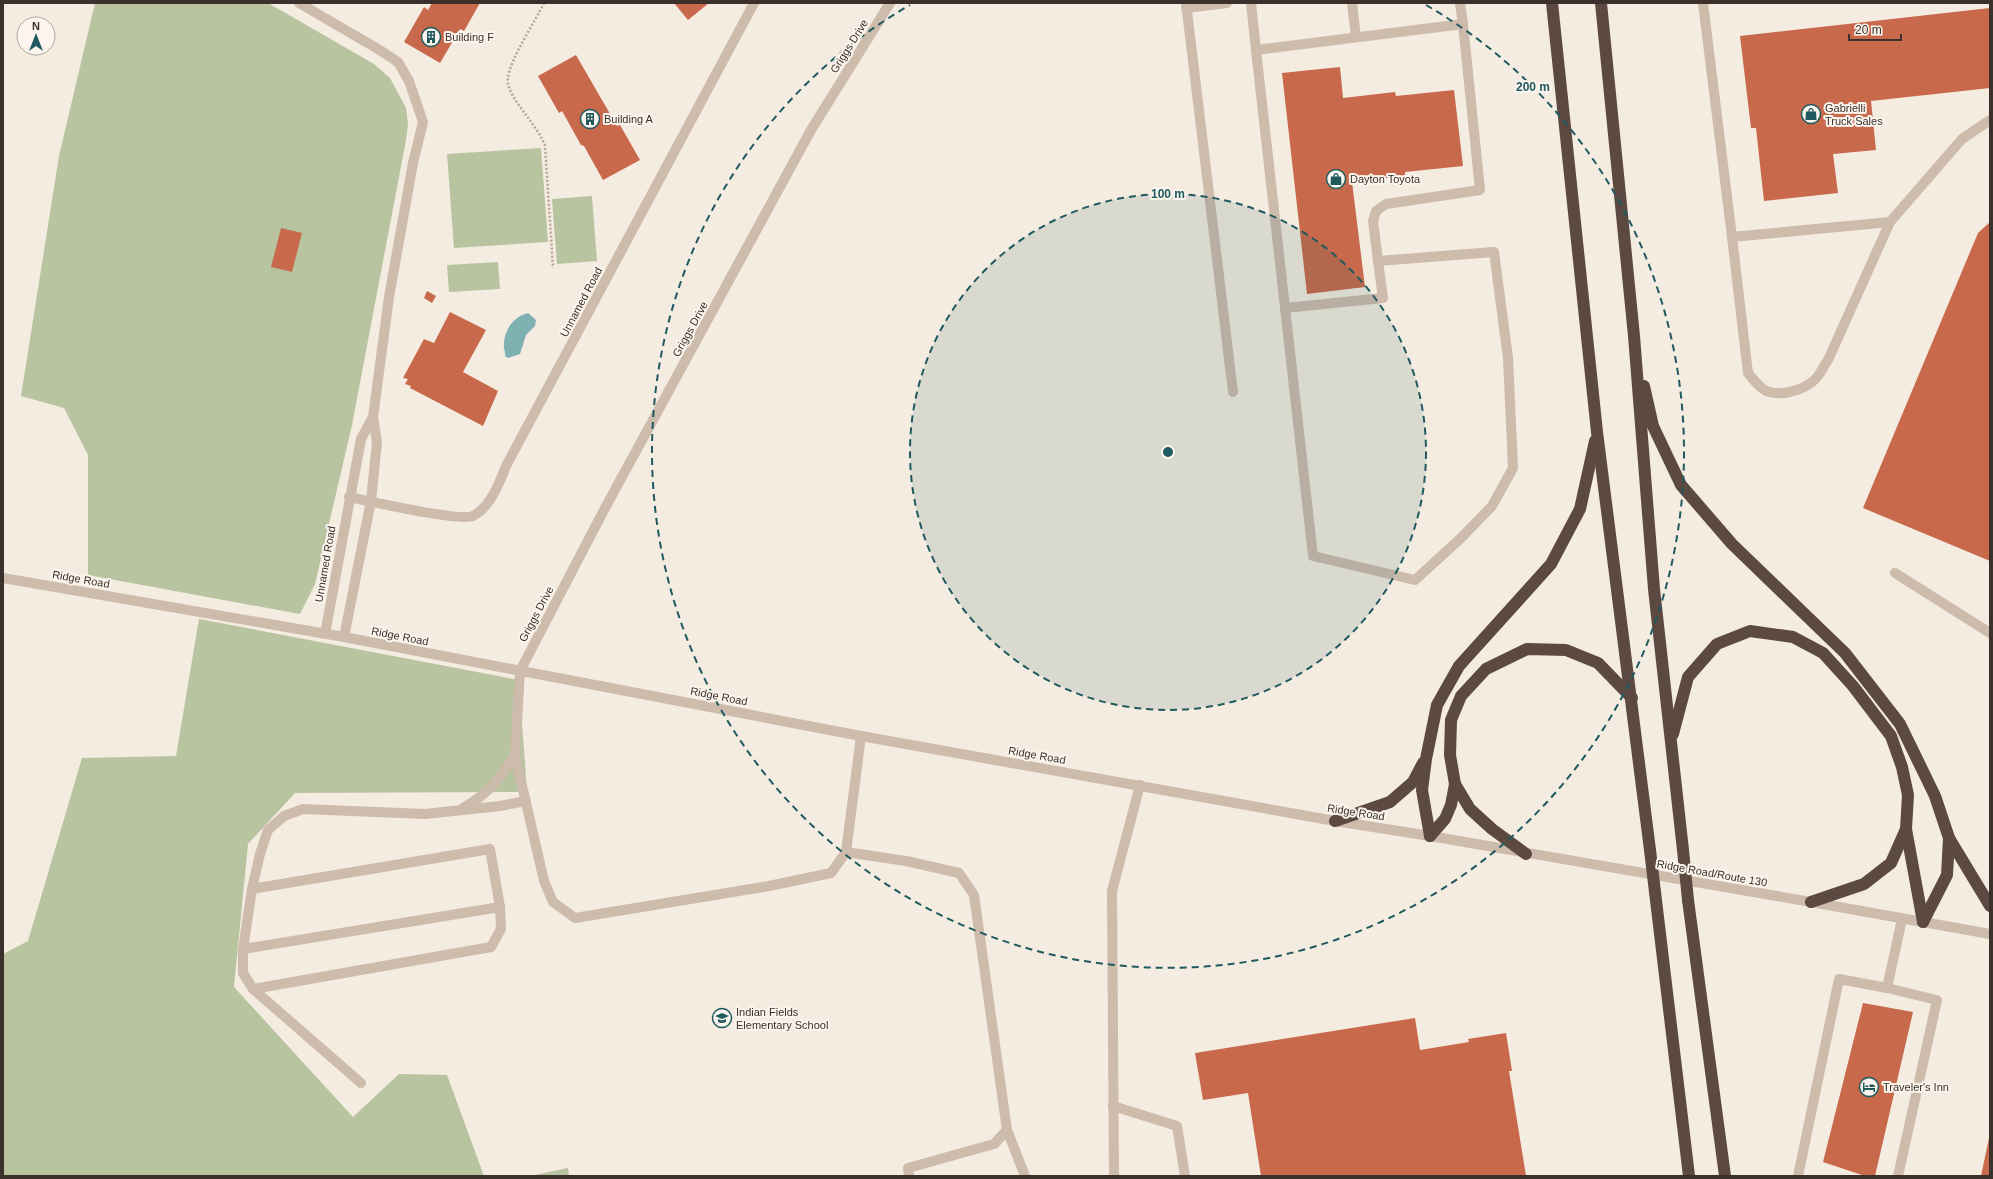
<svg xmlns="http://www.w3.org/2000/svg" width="1993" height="1179" viewBox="0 0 1993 1179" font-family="Helvetica,sans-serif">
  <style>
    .green { fill: #b8c4a0 }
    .water { fill: #7fb0b2 }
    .building { fill: #c8694b }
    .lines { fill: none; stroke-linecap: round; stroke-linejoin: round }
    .path { stroke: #b9a596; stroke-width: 2.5; stroke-dasharray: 2 2; stroke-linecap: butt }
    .minor { stroke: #cdbbac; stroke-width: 10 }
    .highway { stroke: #5c4a42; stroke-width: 12 }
    .highway-bridge { stroke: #5c4a42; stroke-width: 12 }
    .ring { fill: none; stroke: #1f5a5e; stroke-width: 2; stroke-dasharray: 7 5 }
    .labels { text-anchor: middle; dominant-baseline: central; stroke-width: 4; stroke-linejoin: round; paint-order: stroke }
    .poi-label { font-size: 11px; fill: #3b302b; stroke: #fbf5ee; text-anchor: start }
    .street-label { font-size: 11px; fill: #3b302b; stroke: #fbf5ee }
    .centre { fill: #1f5a5e; stroke: #fbf5ee; stroke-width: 2 }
    .ring-label { font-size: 12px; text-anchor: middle; font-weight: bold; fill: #1f5a5e; stroke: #fbf5ee; stroke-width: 4; stroke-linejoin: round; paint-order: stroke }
  </style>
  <rect width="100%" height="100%" fill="#f4ebe1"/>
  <!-- green -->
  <g class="green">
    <polygon points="95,3 268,3 374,64 390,78 406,108 408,125 406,140 352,425 315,584 300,614 88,575 88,455 64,408 21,396 59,156"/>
    <polygon points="541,148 548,242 454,248 447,154"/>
    <polygon points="592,196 597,261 557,264 552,199"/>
    <polygon points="498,262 500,289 449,292 447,265"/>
    <polygon points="199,619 519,680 527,792 295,793 248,844 234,987 353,1117 399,1074 447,1075 484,1176 3,1176 3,954 28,941 82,758 176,756"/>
    <polygon points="568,1168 569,1176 530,1176"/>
  </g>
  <!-- water -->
  <path class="water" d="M528,313L536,320L535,326L526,335L520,354L508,358L505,356C506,352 503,349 504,344C504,330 514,316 528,313Z"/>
  <!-- building -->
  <g class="building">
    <polygon points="432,3 480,3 464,31 460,29 440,63 404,42 424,7 428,10"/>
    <polygon points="674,3 709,3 688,20"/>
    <polygon points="1990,8 1990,88 1871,101 1876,150 1833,154 1838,193 1764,201 1756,128 1751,128 1740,36"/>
    <polygon points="576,55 617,126 620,125 640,160 603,180 584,146 581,145 562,111 559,113 538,76"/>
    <polygon points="1340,67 1343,98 1395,92 1396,96 1454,90 1463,166 1405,172 1405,176 1352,182 1365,287 1307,294 1282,73"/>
    <polygon points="1990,222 1990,561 1863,508 1978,233"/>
    <polygon points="281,228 302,233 292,272 271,267"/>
    <polygon points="427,291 436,296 432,303 424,298"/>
    <polygon points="450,312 486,330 463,372 498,391 483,426 410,388 411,386 405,384 408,379 403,378 424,339 434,343"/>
    <polygon points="1863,1003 1913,1012 1875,1176 1865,1176 1823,1162"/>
    <polygon points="1415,1018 1420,1050 1469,1042 1468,1039 1506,1033 1512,1071 1509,1071 1526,1176 1261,1176 1248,1093 1203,1100 1195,1053"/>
    <polygon points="1989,1138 1990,1176 1981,1176"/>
  </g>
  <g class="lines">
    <!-- path -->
    <path class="path" d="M544,3C535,22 510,59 508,78C507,85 510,90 513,96C523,113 537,127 545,145L553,268"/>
    <!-- minor -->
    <g class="minor">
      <polyline points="299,3 378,49 398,62 409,81 423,122 413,163 389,297 373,417 377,442 371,501 344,637"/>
      <polyline points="1186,3 1233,392"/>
      <polyline points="1251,3 1256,50 1463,24 1460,3"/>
      <polyline points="1352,3 1356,37"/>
      <polyline points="1703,3 1732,237 1890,222 1962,139 1990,120"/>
      <polyline points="1186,8 1227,3"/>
      <polyline points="1256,50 1313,556 1415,580 1461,538 1492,506 1513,468 1508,358 1494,252 1378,261 1373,221 1376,211 1386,204 1480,190 1463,24"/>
      <path d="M1732,237L1748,373C1753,379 1761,390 1769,392C1785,396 1808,389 1818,376C1822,371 1824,365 1828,360L1890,222"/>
      <polyline points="1285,308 1383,298 1378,261"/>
      <path d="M349,497C369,501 460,522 473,516C491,506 499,484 506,466L754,3"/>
      <polyline points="1895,573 1990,633"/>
      <polyline points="3,578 344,637 861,736 1335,821 1430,836 1811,902 1990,934"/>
      <polyline points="325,634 361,439 373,417"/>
      <polyline points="861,736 846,852 831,873 769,886 575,918 553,902 544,881 515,755 520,671 605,508 811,130 890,3"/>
      <path d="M463,808C488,794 500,779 515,755"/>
      <polyline points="846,852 906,861 959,873 974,895 1007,1130 1025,1176"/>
      <polyline points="252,889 243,949 500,907 490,849 252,889 260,854 268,830 284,816 303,809 425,814 500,806 526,801"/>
      <polyline points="243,949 243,973 253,989 491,947 501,929 500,907"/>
      <polyline points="253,989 361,1083"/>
      <polyline points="1113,1106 1177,1126 1185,1176"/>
      <polyline points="909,1176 908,1168 994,1144 1007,1130"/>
      <polyline points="1114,1176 1112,891 1140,785"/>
      <polyline points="1798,1176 1839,979 1887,988"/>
      <polyline points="1898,1176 1937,1000 1887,988 1902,919"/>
    </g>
    <!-- highway -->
    <g class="highway">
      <polyline points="1552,3 1597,432 1650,850"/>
      <polyline points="1601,3 1634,336 1654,589 1683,850"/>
      <polyline points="1644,386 1653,426 1681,485 1732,544 1845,653 1900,724 1935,796 1949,838 1990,906"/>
      <polyline points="1673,734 1688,677 1717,644 1750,631 1793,637 1823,653 1853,686 1891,736 1902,767 1908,795 1906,829 1923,922"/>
      <polyline points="1455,784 1470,809 1492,829 1526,854"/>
      <polyline points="1335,821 1390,802 1413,782 1423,763"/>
      <polyline points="1430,836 1422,790 1426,759 1437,705 1459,666 1551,564 1580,509 1595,441"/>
      <polyline points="1430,836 1445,819 1451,805 1455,784 1450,755 1451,720 1461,696 1486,669 1527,649 1566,650 1598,663 1632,698"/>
      <polyline points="1655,892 1689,1176"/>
      <polyline points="1688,900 1725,1176"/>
      <polyline points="1811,902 1864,884 1891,863 1906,829"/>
      <polyline points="1923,922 1947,875 1949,838"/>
    </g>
    <!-- highway-bridge -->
    <g class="highway-bridge">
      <polyline points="1650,850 1655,892"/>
      <polyline points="1683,850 1688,900"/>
    </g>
  </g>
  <!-- distance rings -->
  <circle cx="1168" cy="452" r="258" fill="#1f5a5e" fill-opacity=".12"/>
  <g class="ring">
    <circle cx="1168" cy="452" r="258"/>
    <path d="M1426 5A516 516 0 1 1 910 5"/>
  </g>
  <!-- icons -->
  <defs>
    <symbol id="building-ring" viewBox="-11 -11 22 22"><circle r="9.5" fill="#fbf5ee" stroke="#1f5a5e" stroke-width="1.5"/><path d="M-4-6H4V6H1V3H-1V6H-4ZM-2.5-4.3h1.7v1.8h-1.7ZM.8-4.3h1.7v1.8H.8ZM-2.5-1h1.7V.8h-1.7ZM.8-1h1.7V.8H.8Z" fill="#1f5a5e"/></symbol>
    <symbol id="shop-ring" viewBox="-11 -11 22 22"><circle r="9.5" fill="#fbf5ee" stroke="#1f5a5e" stroke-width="1.5"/><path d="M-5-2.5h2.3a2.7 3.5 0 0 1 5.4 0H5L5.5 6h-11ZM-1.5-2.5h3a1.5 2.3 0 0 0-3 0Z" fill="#1f5a5e"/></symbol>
    <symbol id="school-ring" viewBox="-11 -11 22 22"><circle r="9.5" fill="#fbf5ee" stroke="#1f5a5e" stroke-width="1.5"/><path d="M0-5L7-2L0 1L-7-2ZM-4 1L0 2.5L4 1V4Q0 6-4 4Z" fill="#1f5a5e"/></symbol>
    <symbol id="hotel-ring" viewBox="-11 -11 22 22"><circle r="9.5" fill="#fbf5ee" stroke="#1f5a5e" stroke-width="1.5"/><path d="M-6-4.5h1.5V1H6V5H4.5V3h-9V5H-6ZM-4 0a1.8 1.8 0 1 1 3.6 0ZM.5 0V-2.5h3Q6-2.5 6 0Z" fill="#1f5a5e"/></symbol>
  </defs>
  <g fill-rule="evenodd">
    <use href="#building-ring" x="420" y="26" width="22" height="22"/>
    <use href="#shop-ring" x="1800" y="103" width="22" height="22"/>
    <use href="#building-ring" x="579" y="108" width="22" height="22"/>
    <use href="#shop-ring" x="1325" y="168" width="22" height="22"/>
    <use href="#school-ring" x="711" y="1007" width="22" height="22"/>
    <use href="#hotel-ring" x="1858" y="1076" width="22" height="22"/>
  </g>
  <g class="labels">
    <!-- poi labels -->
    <g class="poi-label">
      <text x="445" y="37">Building F</text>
      <text x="1825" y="108">Gabrielli<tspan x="1825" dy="13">Truck Sales</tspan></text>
      <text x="604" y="119">Building A</text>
      <text x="1350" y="179">Dayton Toyota</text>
      <text x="736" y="1012">Indian Fields<tspan x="736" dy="13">Elementary School</tspan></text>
      <text x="1883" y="1087">Traveler's Inn</text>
    </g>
    <!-- street labels -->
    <g class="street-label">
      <text transform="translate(849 46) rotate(-58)">Griggs Drive</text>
      <text transform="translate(581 302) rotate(-62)">Unnamed Road</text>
      <text transform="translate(690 329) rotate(-61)">Griggs Drive</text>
      <text transform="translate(325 564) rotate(-80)">Unnamed Road</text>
      <text transform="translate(81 579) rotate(10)">Ridge Road</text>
      <text transform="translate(536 614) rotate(-62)">Griggs Drive</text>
      <text transform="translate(400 636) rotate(11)">Ridge Road</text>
      <text transform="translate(719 696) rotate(11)">Ridge Road</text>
      <text transform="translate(1037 755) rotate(10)">Ridge Road</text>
      <text transform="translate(1356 812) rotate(9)">Ridge Road</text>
      <text transform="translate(1712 873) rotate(10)">Ridge Road/Route 130</text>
    </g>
  </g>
  <circle cx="1168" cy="452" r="6" class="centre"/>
  <g class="ring-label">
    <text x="1533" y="91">200 m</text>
    <text x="1168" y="198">100 m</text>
  </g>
  <!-- border -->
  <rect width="1993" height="1179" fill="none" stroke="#3b302b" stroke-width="8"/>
  <!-- north arrow -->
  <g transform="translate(36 36)"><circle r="19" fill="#fbf5ee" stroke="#aea6a0"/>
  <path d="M0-3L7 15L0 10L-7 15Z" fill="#1f5a5e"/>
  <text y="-6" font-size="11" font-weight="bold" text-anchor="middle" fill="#3b302b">N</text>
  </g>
  <!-- scale -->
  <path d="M1849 34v6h52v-6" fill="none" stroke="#3b302b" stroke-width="2"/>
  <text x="1855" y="34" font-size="12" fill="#3b302b" stroke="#fbf5ee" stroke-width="3" paint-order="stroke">20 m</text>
</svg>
